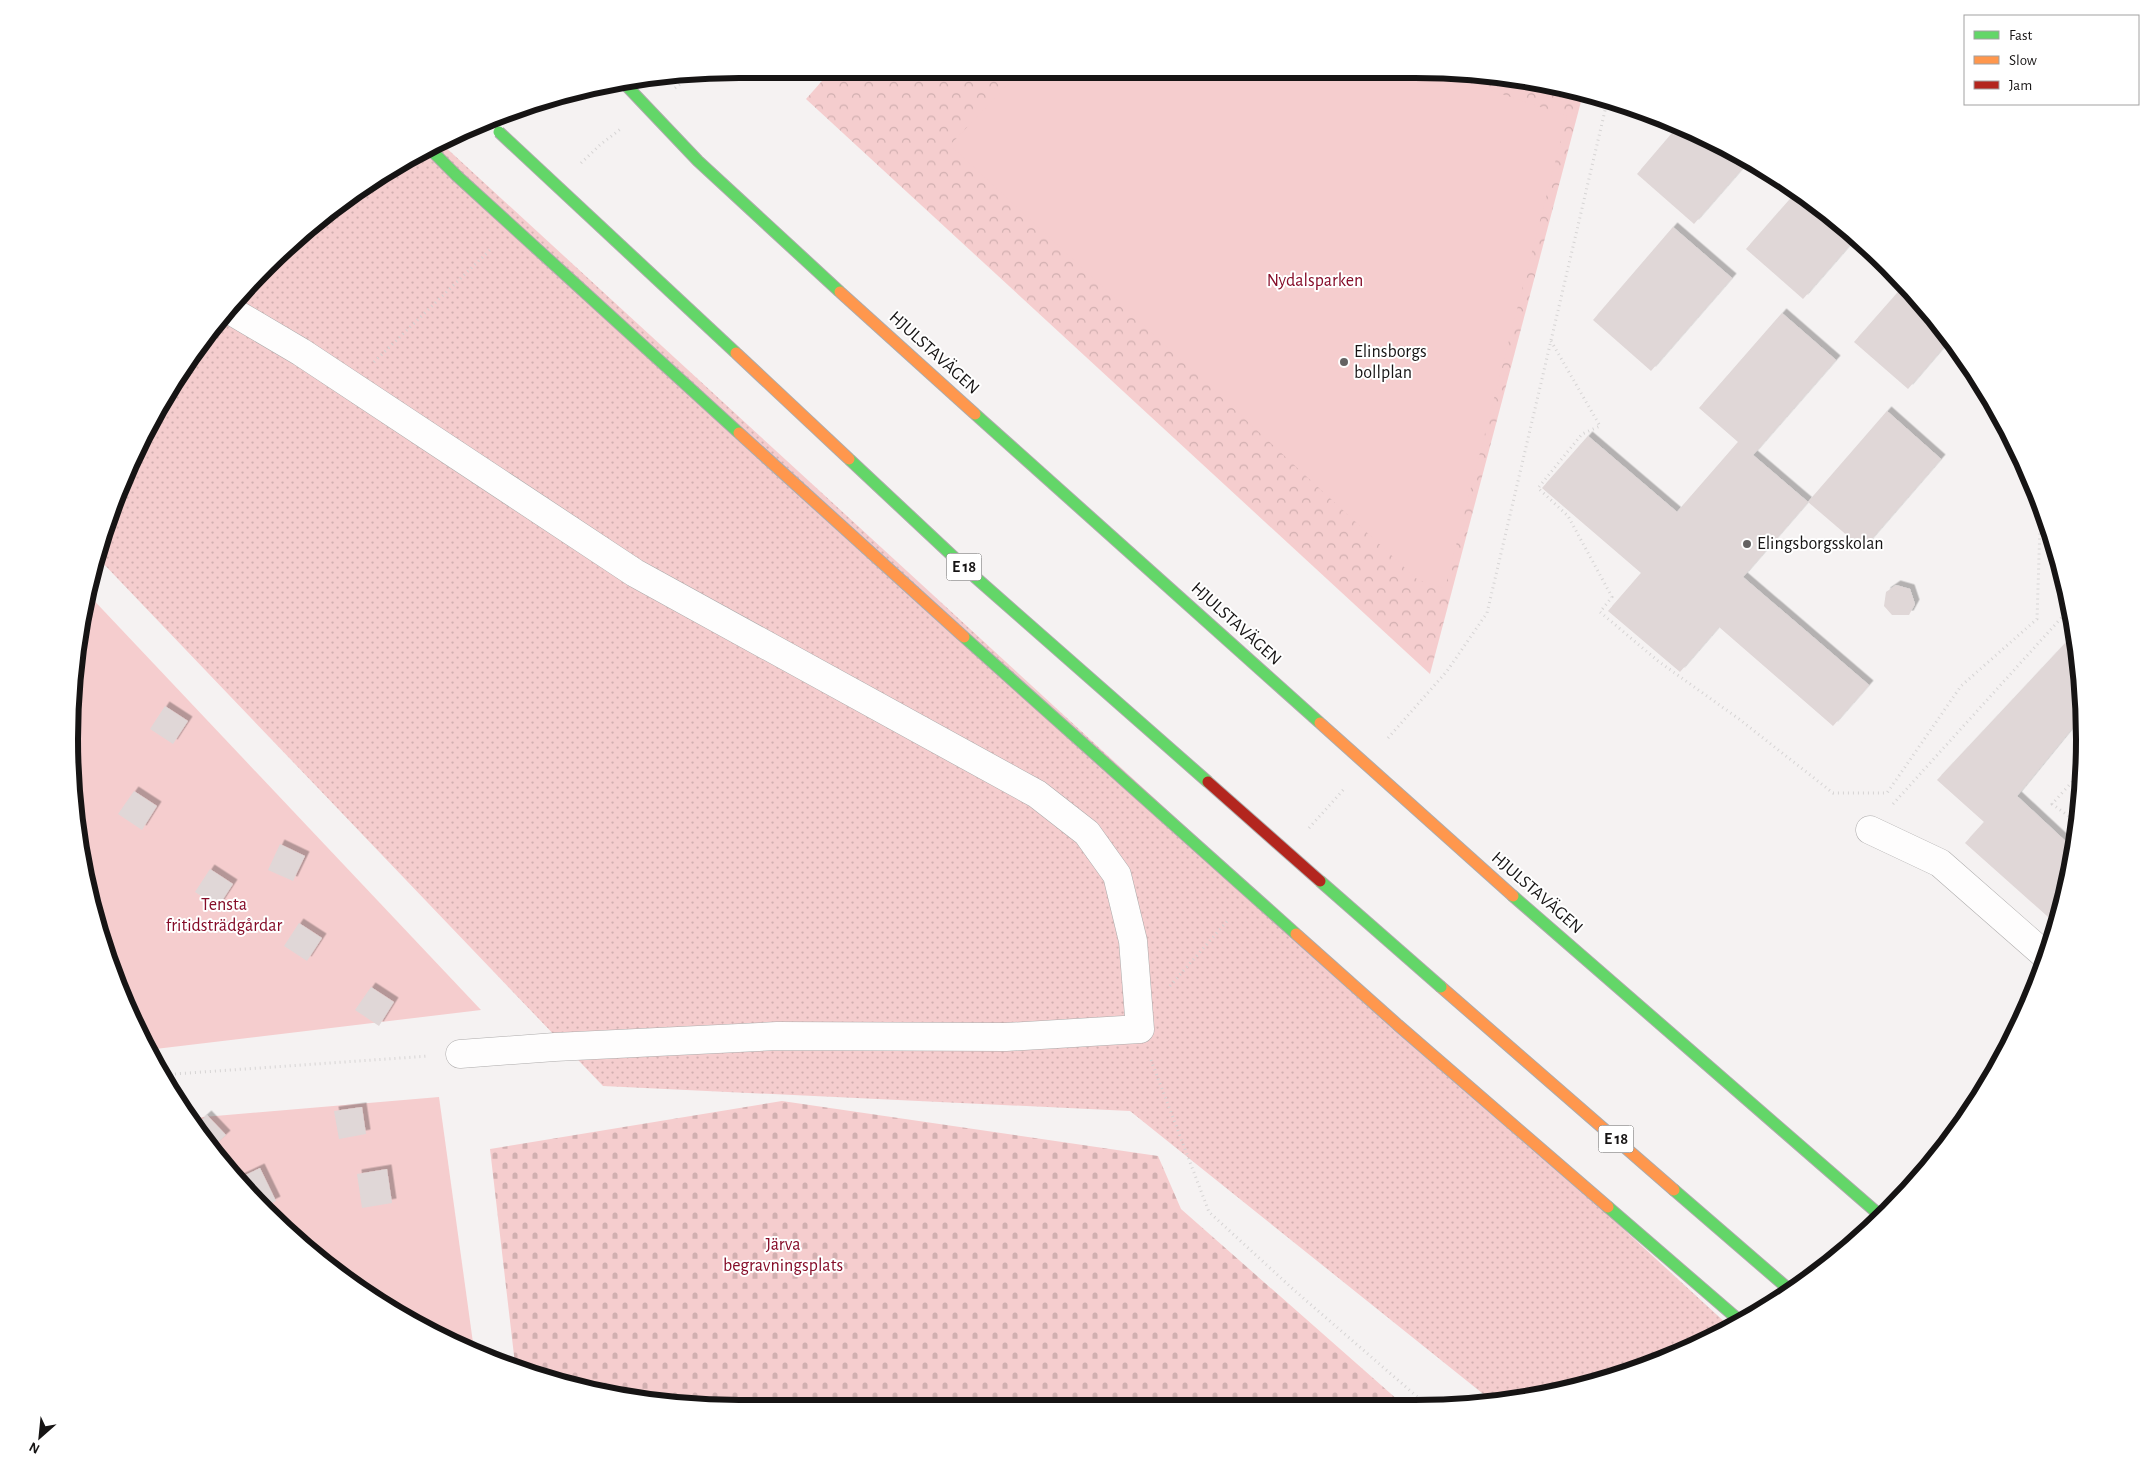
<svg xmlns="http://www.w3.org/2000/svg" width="2154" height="1477" viewBox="0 0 2154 1477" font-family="'Alegreya Sans',sans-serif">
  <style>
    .grass { fill: url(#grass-dots) }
    .forest { fill: url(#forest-crowns) }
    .cemetery { fill: url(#cemetery-stones) }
    .garden { fill: #f5cdce }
    .building { fill: #e0d7d7; filter: url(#shadow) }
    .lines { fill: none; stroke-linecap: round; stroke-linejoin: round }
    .street-casing { stroke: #adabab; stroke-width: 29 }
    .fast-casing { stroke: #adabab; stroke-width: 13 }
    .slow-casing { stroke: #adabab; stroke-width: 13 }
    .path { stroke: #d6d4d4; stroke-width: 3; stroke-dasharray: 1 4; stroke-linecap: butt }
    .street { stroke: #fefdfd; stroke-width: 28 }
    .fast { stroke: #63d668; stroke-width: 11 }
    .slow { stroke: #ff974d; stroke-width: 11 }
    .fast-bridge-casing { stroke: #adabab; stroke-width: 13; stroke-linecap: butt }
    .slow-bridge-casing { stroke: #adabab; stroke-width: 13; stroke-linecap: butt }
    .jam-bridge-casing { stroke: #adabab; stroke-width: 13; stroke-linecap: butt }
    .fast-bridge { stroke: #63d668; stroke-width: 11 }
    .slow-bridge { stroke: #ff974d; stroke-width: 11 }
    .jam-bridge { stroke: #b3261e; stroke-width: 11 }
    .poi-dot { fill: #646262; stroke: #fff; stroke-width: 2 }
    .labels { text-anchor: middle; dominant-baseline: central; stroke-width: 4; stroke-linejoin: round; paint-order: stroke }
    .shield { fill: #fff; stroke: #5c5a5a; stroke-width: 1 }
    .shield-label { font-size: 16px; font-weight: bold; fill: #161414 }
    .park-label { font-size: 18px; fill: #850c28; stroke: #fff }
    .poi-label { font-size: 18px; fill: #161414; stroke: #fff; text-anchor: start }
    .street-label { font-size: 18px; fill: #161414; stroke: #fff }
    .rim { fill: none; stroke: #161414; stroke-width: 6 }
  </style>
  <defs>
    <pattern id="grass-dots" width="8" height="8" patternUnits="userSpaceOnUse" patternTransform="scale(1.25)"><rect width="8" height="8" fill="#f5cdce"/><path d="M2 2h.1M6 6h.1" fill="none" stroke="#d1afb0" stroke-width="1.8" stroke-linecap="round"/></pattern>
    <pattern id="forest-crowns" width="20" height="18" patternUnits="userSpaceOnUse" patternTransform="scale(1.25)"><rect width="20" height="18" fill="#f5cdce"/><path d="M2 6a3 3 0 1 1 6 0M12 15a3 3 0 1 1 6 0" fill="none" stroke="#d1afb0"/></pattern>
    <pattern id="cemetery-stones" width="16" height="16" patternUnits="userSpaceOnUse" patternTransform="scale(1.25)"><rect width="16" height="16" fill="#f5cdce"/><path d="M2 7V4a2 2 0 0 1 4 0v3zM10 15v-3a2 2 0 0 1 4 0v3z" fill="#d1afb0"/></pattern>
    <filter id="shadow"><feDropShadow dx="4.5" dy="-4.5" stdDeviation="0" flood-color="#0004"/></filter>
  </defs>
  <rect width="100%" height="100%" fill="#f5f2f2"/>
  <!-- grass -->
  <polygon class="grass" points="442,144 1729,1326 1672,1357 1546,1395 1492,1401 1130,1111 603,1086 97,557 120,482 207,331 297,235 366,182"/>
  <!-- forest -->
  <polygon class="forest" points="1415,69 1546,82 1583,94 1430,674 806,99 829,73"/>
  <!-- cemetery -->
  <polygon class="cemetery" points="782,1101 1158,1156 1181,1209 1407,1408 738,1408 608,1395 515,1364 490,1149"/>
  <!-- garden -->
  <g class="garden">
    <polygon points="1416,69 1434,71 1567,116 1445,588 1418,580 950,145 1020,72"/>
    <polygon points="86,592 481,1010 147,1050 120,995 82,869 70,694 82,608"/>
    <polygon points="439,1097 474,1350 442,1339 366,1295 265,1212 192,1118"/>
  </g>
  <!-- building -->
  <g class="building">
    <polygon points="1678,126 1712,138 1749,161 1694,224 1637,174"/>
    <polygon points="1797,191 1823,207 1857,237 1803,299 1746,249"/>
    <polygon points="1673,227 1732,278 1651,371 1593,320"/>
    <polygon points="1905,284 1950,340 1908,389 1854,342"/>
    <polygon points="1782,313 1836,360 1753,455 1808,502 1743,577 1869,685 1833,726 1719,627 1680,672 1608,611 1641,573 1542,488 1588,436 1677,512 1738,442 1699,408"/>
    <polygon points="1887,411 1941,459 1863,549 1808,502"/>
    <polygon points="1896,585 1910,589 1915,604 1909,615 1892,615 1884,606 1886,592"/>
    <polygon points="2070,638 2076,643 2083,715 2017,796 2074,849 2072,869 2056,924 1965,843 1984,822 1937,780"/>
    <polygon points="165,706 188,721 173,744 150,729"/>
    <polygon points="134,791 157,806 142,830 118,814"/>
    <polygon points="280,844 305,856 293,881 268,870"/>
    <polygon points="210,869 233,884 218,907 195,892"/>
    <polygon points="299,923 322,938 307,961 284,946"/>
    <polygon points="371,987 394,1002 379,1026 355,1010"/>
    <polygon points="362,1107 366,1134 339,1139 334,1111"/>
    <polygon points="207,1115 226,1135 214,1146 197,1124"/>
    <polygon points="260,1168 276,1201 262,1208 239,1178"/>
    <polygon points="387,1169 392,1203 362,1208 357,1174"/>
  </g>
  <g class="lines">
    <defs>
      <g id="street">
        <polyline points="228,309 301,352 635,573 1037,794 1087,833 1117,875 1133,941 1140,1029 1006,1037 777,1036 555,1047 460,1054"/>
        <polyline points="1870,830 1940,863 2046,956"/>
      </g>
      <g id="fast">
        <polyline points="431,150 457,176"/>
        <polyline points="1513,896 1882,1217"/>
        <polyline points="1674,1190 1792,1292"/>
        <polyline points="1608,1207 1740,1321"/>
      </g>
      <g id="slow">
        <polyline points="1441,987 1674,1190"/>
        <polyline points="1399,1026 1608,1207"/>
      </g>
    </defs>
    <!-- street casing -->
    <use href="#street" class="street-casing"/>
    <!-- fast casing -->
    <use href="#fast" class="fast-casing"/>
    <!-- slow casing -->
    <use href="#slow" class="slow-casing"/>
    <!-- path -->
    <g class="path">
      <polyline points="675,88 693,74"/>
      <polyline points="581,163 601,144 622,128"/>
      <polyline points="1551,341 1600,426 1582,434 1538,488 1568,516 1612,597 1600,612 1658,661 1739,719 1833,793 1887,793 1961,686 2037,619 2040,526 2039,499"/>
      <polyline points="374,362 490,250"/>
      <polyline points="1388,738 1447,671 1487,613 1607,102"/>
      <polyline points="1893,804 2072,606"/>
      <polyline points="2077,822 2052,804 2082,771"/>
      <polyline points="1309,828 1345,788"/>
      <polyline points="1170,986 1229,919"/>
      <polyline points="1151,1060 1209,1212 1294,1290 1429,1407"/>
      <polyline points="160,1075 429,1056"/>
    </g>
    <!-- street -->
    <use href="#street" class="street"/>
    <!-- fast -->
    <use href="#fast" class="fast"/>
    <!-- slow -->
    <use href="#slow" class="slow"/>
    <defs>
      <g id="fast-bridge">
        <polyline points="622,81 698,161 840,292"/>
        <polyline points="499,132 736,353"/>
        <polyline points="457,176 739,433"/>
        <polyline points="975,414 1320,723"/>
        <polyline points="849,459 975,577 1208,782"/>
        <polyline points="964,637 1296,934"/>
        <polyline points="1320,881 1441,987"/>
      </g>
      <g id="slow-bridge">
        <polyline points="840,292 975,414"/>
        <polyline points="736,353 849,459"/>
        <polyline points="739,433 964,637"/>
        <polyline points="1320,723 1513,896"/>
        <polyline points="1296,934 1399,1026"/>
      </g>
      <polyline id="jam-bridge" points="1208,782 1320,881"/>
    </defs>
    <!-- fast-bridge casing -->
    <use href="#fast-bridge" class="fast-bridge-casing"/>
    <!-- slow-bridge casing -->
    <use href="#slow-bridge" class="slow-bridge-casing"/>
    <!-- jam-bridge casing -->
    <use href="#jam-bridge" class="jam-bridge-casing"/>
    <!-- fast-bridge -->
    <use href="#fast-bridge" class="fast-bridge"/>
    <!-- slow-bridge -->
    <use href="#slow-bridge" class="slow-bridge"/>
    <!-- jam-bridge -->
    <use href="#jam-bridge" class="jam-bridge"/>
  </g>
  <!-- markers -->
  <g class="poi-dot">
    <circle cx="1344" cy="362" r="5"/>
    <circle cx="1747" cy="544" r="5"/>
  </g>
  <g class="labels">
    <!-- shield labels -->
    <g class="shield">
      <rect x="946.5" y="553.5" width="35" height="27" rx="4"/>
      <rect x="1598.5" y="1125.5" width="35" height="27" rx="4"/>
    </g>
    <g class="shield-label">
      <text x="964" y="567">E 18</text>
      <text x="1616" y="1139">E 18</text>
    </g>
    <!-- park labels -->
    <g class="park-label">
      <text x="1315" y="281">Nydalsparken</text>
      <text x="224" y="905">Tensta<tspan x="224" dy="21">fritidsträdgårdar</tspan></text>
      <text x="783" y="1245">Järva<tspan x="783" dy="21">begravningsplats</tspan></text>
    </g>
    <!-- poi labels -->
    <g class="poi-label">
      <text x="1354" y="352">Elinsborgs<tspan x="1354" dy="21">bollplan</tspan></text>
      <text x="1757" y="544">Elingsborgsskolan</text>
    </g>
    <!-- street labels -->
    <g class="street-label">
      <text transform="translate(934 353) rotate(42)">HJULSTAVÄGEN</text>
      <text transform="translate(1236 624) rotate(42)">HJULSTAVÄGEN</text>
      <text transform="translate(1537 893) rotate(41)">HJULSTAVÄGEN</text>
    </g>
  </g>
  <!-- crop -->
  <path d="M0 0H2154V1477H0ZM739 78H1415A661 661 0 0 1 2076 739V739A661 661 0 0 1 1415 1400H739A661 661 0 0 1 78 739V739A661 661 0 0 1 739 78Z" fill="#fff" fill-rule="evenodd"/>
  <path class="rim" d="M739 78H1415A661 661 0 0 1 2076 739V739A661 661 0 0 1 1415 1400H739A661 661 0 0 1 78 739V739A661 661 0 0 1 739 78Z"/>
  <!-- legend -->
  <rect x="1964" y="15" width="175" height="90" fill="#ffffff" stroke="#a2a1a1"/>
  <rect x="1974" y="31" width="25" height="8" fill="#63d668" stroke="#a2a1a1"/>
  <text x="2009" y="40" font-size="15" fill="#161414">Fast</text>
  <rect x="1974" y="56" width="25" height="8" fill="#ff974d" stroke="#a2a1a1"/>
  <text x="2009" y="65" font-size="15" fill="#161414">Slow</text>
  <rect x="1974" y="81" width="25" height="8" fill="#b3261e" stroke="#a2a1a1"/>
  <text x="2009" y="90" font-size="15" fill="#161414">Jam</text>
  <!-- north arrow -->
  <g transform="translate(40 1437) rotate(207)" stroke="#ffffff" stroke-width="4" paint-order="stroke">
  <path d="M0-4L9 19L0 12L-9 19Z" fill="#161414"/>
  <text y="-8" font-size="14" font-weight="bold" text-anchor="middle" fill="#161414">N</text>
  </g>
</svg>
